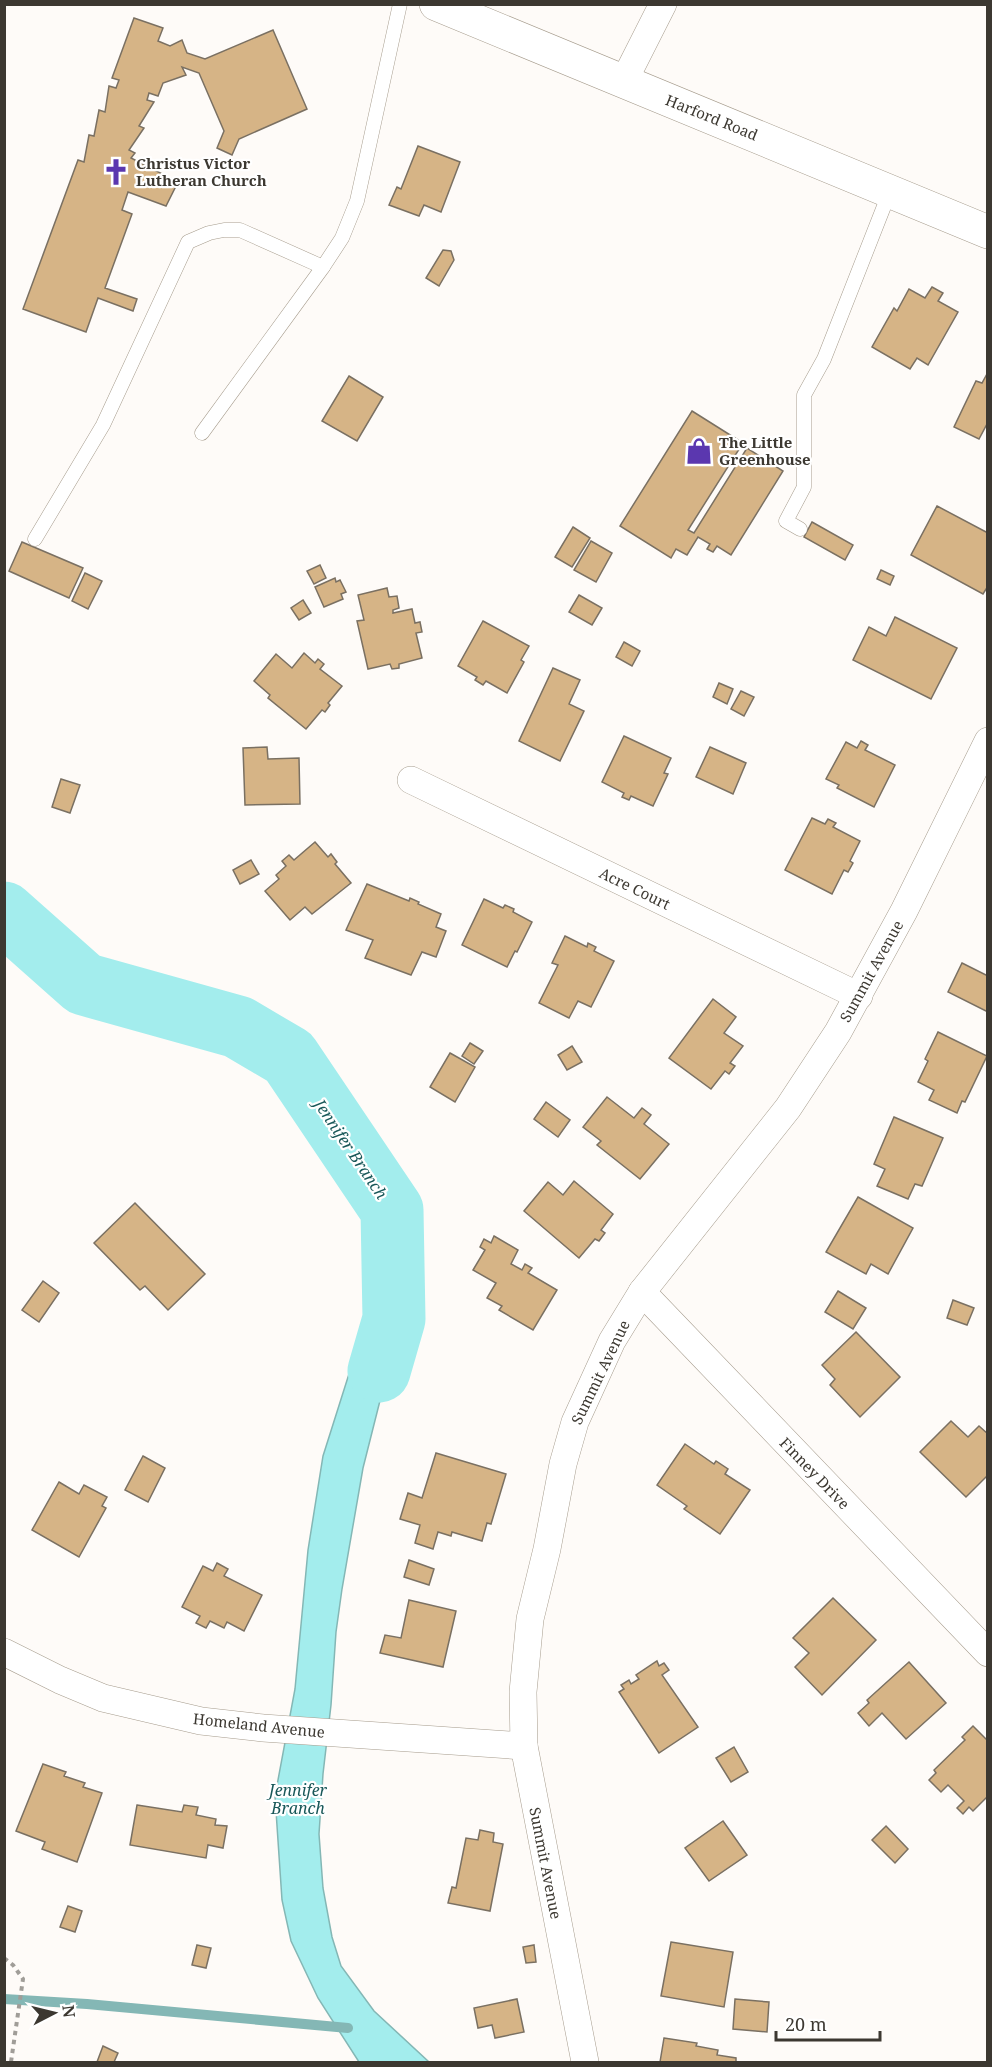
<svg xmlns="http://www.w3.org/2000/svg" width="992" height="2067" viewBox="0 0 992 2067" font-family="'Noto Serif',serif">
  <style>
    .water { fill: #a3eded; stroke: #84b7b5; stroke-width: 1.5 }
    .lines { fill: none; stroke-linecap: round; stroke-linejoin: round }
    .stream { stroke: #84b7b5; stroke-width: 10 }
    .river { stroke: #a3eded; stroke-width: 63 }
    .building { fill: #d6b486; stroke: #7a7062; stroke-width: 1.5 }
    .lane-casing { stroke: #a69c8d; stroke-width: 15 }
    .street-casing { stroke: #a69c8d; stroke-width: 28 }
    .secondary-casing { stroke: #a69c8d; stroke-width: 34 }
    .path { stroke: #a09d98; stroke-width: 4; stroke-dasharray: 4.5 4.5; stroke-linecap: butt }
    .lane { stroke: #fff; stroke-width: 14 }
    .street { stroke: #fff; stroke-width: 27 }
    .secondary { stroke: #fff; stroke-width: 33 }
    .labels { text-anchor: middle; dominant-baseline: central; stroke-width: 4.5; stroke-linejoin: round; paint-order: stroke }
    .street-label { font-size: 15px; fill: #3c3831; stroke: #fff }
    .poi-label { font-size: 15px; font-weight: bold; fill: #3c3831; stroke: #fff; text-anchor: start }
    .water-label { font-size: 16px; font-style: italic; fill: #195859; stroke: #fff }
  </style>
  <rect width="100%" height="100%" fill="#fefbf8"/>
  <!-- water -->
  <polygon class="water" points="414,1274 415,1285 411,1301 391,1357 363,1468 342,1589 336,1632 331,1705 323,1774 319,1834 323,1888 332,1937 341,1966 374,2011 429,2062 359,2062 318,1998 291,1941 282,1900 275,1796 295,1689 308,1550 323,1456 361,1336 382,1299 399,1282"/>
  <g class="lines">
    <!-- stream -->
    <polyline class="stream" points="4,1999 87,2004 348,2028"/>
    <!-- river -->
    <polyline class="river" points="4,913 84,984 238,1027 289,1057 392,1210 394,1319 379,1371"/>
  </g>
  <!-- building -->
  <g class="building">
    <polygon points="134,18 163,28 158,41 170,46 182,40 187,53 205,59 273,30 307,109 239,139 232,155 217,148 224,131 199,73 182,67 186,75 163,83 158,96 149,93 147,100 154,102 139,126 144,128 129,150 135,153 131,158 178,182 166,206 128,192 122,210 132,214 105,288 137,299 133,311 98,298 86,332 23,309 78,160 84,162 89,135 94,136 99,110 105,112 109,86 116,88 119,80 112,78"/>
    <polygon points="418,146 460,162 441,212 424,205 419,216 389,205 397,187 401,189"/>
    <polygon points="443,250 451,251 454,260 439,286 426,278"/>
    <polygon points="932,287 943,293 938,301 958,312 928,365 917,358 910,369 872,347 894,308 897,311 909,289 925,298"/>
    <polygon points="988,372 988,422 979,439 954,427 976,381 982,383"/>
    <polygon points="349,376 383,397 357,441 322,421"/>
    <polygon points="692,411 743,443 688,530 694,533 747,448 783,471 731,555 717,546 713,552 707,549 710,544 698,537 687,555 676,549 671,558 620,526"/>
    <polygon points="937,506 988,533 988,586 983,594 911,555"/>
    <polygon points="812,522 853,545 845,560 804,537"/>
    <polygon points="573,527 590,538 572,567 555,557"/>
    <polygon points="591,541 612,553 596,582 574,570"/>
    <polygon points="22,542 83,568 69,598 9,571"/>
    <polygon points="320,565 326,578 314,584 307,571"/>
    <polygon points="881,570 894,576 890,585 877,579"/>
    <polygon points="85,573 102,581 88,609 72,601"/>
    <polygon points="335,578 336,582 340,580 346,592 341,594 343,599 324,607 315,587"/>
    <polygon points="387,588 389,597 397,596 399,608 393,610 393,613 412,609 415,623 420,622 422,632 416,633 422,658 399,664 399,668 392,669 390,664 368,669 357,621 364,620 358,595"/>
    <polygon points="579,595 602,608 592,625 569,612"/>
    <polygon points="303,600 311,613 299,620 291,608"/>
    <polygon points="895,617 957,648 931,699 853,660 869,627 886,636"/>
    <polygon points="483,621 529,646 521,660 524,662 507,693 486,681 483,685 475,680 477,677 458,666"/>
    <polygon points="624,642 640,651 632,666 616,657"/>
    <polygon points="304,653 315,663 318,659 324,664 320,669 342,686 328,703 330,705 325,712 322,710 306,729 268,698 270,695 254,681 276,654 292,668"/>
    <polygon points="553,668 580,680 569,704 584,711 560,761 519,741"/>
    <polygon points="719,683 733,689 727,704 713,697"/>
    <polygon points="741,691 754,697 744,716 731,709"/>
    <polygon points="624,736 671,758 664,773 668,774 653,806 631,796 629,800 622,797 624,793 602,782"/>
    <polygon points="861,741 868,745 865,750 895,765 874,807 837,788 839,785 826,779 846,742 857,748"/>
    <polygon points="267,747 268,759 299,758 300,804 245,805 243,748"/>
    <polygon points="710,747 746,763 733,794 696,777"/>
    <polygon points="61,779 80,785 70,813 52,807"/>
    <polygon points="812,818 825,824 828,819 836,823 833,827 860,841 850,861 853,863 848,872 844,870 832,894 785,870"/>
    <polygon points="315,842 328,857 331,854 337,862 335,864 351,883 312,914 305,907 290,920 265,891 279,879 276,875 286,866 282,861 289,855 294,860"/>
    <polygon points="251,860 259,874 240,884 233,870"/>
    <polygon points="367,884 409,901 410,898 419,902 418,904 441,914 436,927 446,931 436,957 422,952 411,975 365,958 373,940 346,930"/>
    <polygon points="484,899 503,908 505,905 514,909 513,912 532,922 517,952 515,951 507,967 462,945"/>
    <polygon points="565,936 587,947 588,943 596,947 594,951 614,961 591,1007 578,1001 569,1018 539,1003 558,965 552,963"/>
    <polygon points="962,963 988,976 988,1012 948,992"/>
    <polygon points="713,999 736,1017 724,1033 743,1046 730,1063 735,1066 729,1074 725,1071 711,1089 669,1058"/>
    <polygon points="938,1032 987,1056 965,1102 962,1101 957,1113 929,1100 934,1090 918,1082 928,1061 925,1059"/>
    <polygon points="470,1043 483,1051 474,1064 462,1056"/>
    <polygon points="572,1046 582,1062 567,1070 558,1055"/>
    <polygon points="450,1053 475,1067 455,1102 430,1087"/>
    <polygon points="607,1097 634,1118 642,1108 651,1115 644,1124 669,1144 640,1179 597,1145 601,1141 583,1127"/>
    <polygon points="546,1102 570,1120 558,1137 534,1119"/>
    <polygon points="894,1117 943,1138 922,1186 915,1184 908,1199 877,1186 885,1169 874,1164"/>
    <polygon points="574,1181 613,1214 601,1230 605,1233 599,1241 595,1239 579,1258 524,1211 548,1182 563,1195"/>
    <polygon points="858,1197 913,1228 888,1274 871,1264 866,1274 826,1252"/>
    <polygon points="135,1203 205,1274 168,1310 145,1286 140,1290 94,1243"/>
    <polygon points="494,1236 518,1250 511,1264 522,1270 525,1264 532,1268 528,1273 557,1290 533,1330 499,1310 502,1306 487,1298 496,1283 473,1270 485,1250 480,1247 484,1239 491,1243"/>
    <polygon points="43,1281 59,1293 39,1322 22,1310"/>
    <polygon points="838,1291 866,1308 853,1329 825,1312"/>
    <polygon points="953,1300 974,1308 967,1325 947,1318"/>
    <polygon points="856,1332 900,1377 860,1417 830,1385 835,1379 822,1365"/>
    <polygon points="951,1421 968,1437 979,1426 988,1434 988,1475 966,1497 920,1452"/>
    <polygon points="685,1444 714,1464 716,1461 728,1469 725,1474 750,1490 720,1534 684,1509 687,1506 657,1485"/>
    <polygon points="436,1453 506,1474 491,1524 487,1523 482,1541 452,1532 451,1536 438,1532 433,1549 415,1543 420,1525 400,1519 408,1493 422,1498"/>
    <polygon points="143,1456 165,1468 148,1502 125,1490"/>
    <polygon points="59,1482 79,1494 84,1485 107,1497 102,1506 106,1508 79,1557 32,1530"/>
    <polygon points="409,1560 434,1569 429,1585 404,1577"/>
    <polygon points="217,1563 228,1569 224,1576 262,1595 244,1631 227,1622 224,1628 210,1621 206,1628 196,1623 200,1616 182,1607 203,1566 213,1571"/>
    <polygon points="833,1598 876,1640 822,1695 795,1667 809,1653 793,1638"/>
    <polygon points="409,1600 456,1611 443,1667 380,1653 385,1635 401,1638"/>
    <polygon points="657,1661 659,1666 664,1663 669,1670 662,1675 698,1727 659,1753 619,1692 624,1689 621,1685 629,1680 631,1684 639,1679 636,1675"/>
    <polygon points="909,1662 946,1703 906,1739 882,1713 869,1726 858,1713 869,1703 867,1700"/>
    <polygon points="973,1726 988,1741 988,1796 973,1811 969,1807 963,1814 957,1808 964,1801 948,1785 941,1792 929,1780 936,1773 934,1770 965,1740 962,1737"/>
    <polygon points="734,1747 748,1772 731,1782 716,1758"/>
    <polygon points="43,1764 66,1772 64,1776 85,1783 83,1787 102,1793 77,1862 42,1849 45,1842 16,1831"/>
    <polygon points="137,1805 182,1812 184,1805 198,1807 196,1815 216,1819 215,1825 227,1826 223,1848 208,1845 206,1858 130,1845"/>
    <polygon points="723,1821 747,1855 709,1881 685,1848"/>
    <polygon points="886,1826 908,1849 895,1863 872,1840"/>
    <polygon points="480,1830 494,1833 493,1842 503,1844 490,1911 448,1903 452,1887 456,1888 466,1838 478,1840"/>
    <polygon points="68,1906 82,1911 75,1932 60,1927"/>
    <polygon points="671,1942 733,1952 724,2007 661,1996"/>
    <polygon points="197,1945 211,1948 206,1968 192,1965"/>
    <polygon points="534,1945 536,1962 526,1963 523,1947"/>
    <polygon points="517,1999 524,2032 495,2038 492,2025 478,2028 474,2008"/>
    <polygon points="735,1999 769,2002 767,2032 733,2029"/>
    <polygon points="664,2038 697,2043 696,2046 718,2050 717,2055 736,2058 736,2062 660,2062"/>
    <polygon points="103,2046 118,2053 114,2062 97,2062"/>
  </g>
  <g class="lines">
    <defs>
      <g id="lane">
        <polyline points="202,433 323,267 342,238 357,201 400,4"/>
        <polyline points="800,529 786,521 804,487 804,395 824,359 890,191"/>
        <polyline points="35,539 103,425 188,242 209,233 224,230 240,230 323,267"/>
      </g>
      <g id="street">
        <polyline points="624,81 663,4"/>
        <polyline points="411,780 859,996"/>
        <polyline points="642,1292 988,1653"/>
        <polyline points="4,1652 60,1680 103,1698 201,1721 263,1728 524,1746"/>
        <polyline points="585,2062 524,1746 523,1692 530,1619 547,1549 563,1464 575,1422 612,1341 642,1292 788,1108 838,1032 904,911 988,741"/>
      </g>
      <polyline id="secondary" points="436,4 988,232"/>
    </defs>
    <!-- lane casing -->
    <use href="#lane" class="lane-casing"/>
    <!-- street casing -->
    <use href="#street" class="street-casing"/>
    <!-- secondary casing -->
    <use href="#secondary" class="secondary-casing"/>
    <!-- path -->
    <polyline class="path" points="4,1958 13,1965 23,1979 11,2062"/>
    <!-- lane -->
    <use href="#lane" class="lane"/>
    <!-- street -->
    <use href="#street" class="street"/>
    <!-- secondary -->
    <use href="#secondary" class="secondary"/>
  </g>
  <!-- icons -->
  <defs>
    <symbol id="church-bare" viewBox="-9 -9 18 18"><path d="M-1.2-6h2.4v3.5h3.3v2.4h-3.3V6h-2.4V-.1h-3.3v-2.4h3.3Z" fill="#5b37af" stroke="#fff" stroke-width="2.5" paint-order="stroke"/></symbol>
    <symbol id="shop-bare" viewBox="-9 -9 18 18"><path d="M-5-2.5h2.3a2.7 3.5 0 0 1 5.4 0H5L5.5 6h-11ZM-1.5-2.5h3a1.5 2.3 0 0 0-3 0Z" fill="#5b37af" stroke="#fff" stroke-width="2.5" paint-order="stroke"/></symbol>
  </defs>
  <g fill-rule="evenodd">
    <use href="#church-bare" x="97" y="153" width="38" height="38"/>
    <use href="#shop-bare" x="680" y="432" width="38" height="38"/>
  </g>
  <g class="labels">
    <!-- street labels -->
    <g class="street-label">
      <text transform="translate(712 117) rotate(22)">Harford Road</text>
      <text transform="translate(635 888) rotate(26)">Acre Court</text>
      <text transform="translate(871 971) rotate(-61)">Summit Avenue</text>
      <text transform="translate(600 1372) rotate(-64)">Summit Avenue</text>
      <text transform="translate(815 1473) rotate(46)">Finney Drive</text>
      <text transform="translate(259 1725) rotate(6)">Homeland Avenue</text>
      <text transform="translate(546 1863) rotate(79)">Summit Avenue</text>
    </g>
    <!-- poi labels -->
    <g class="poi-label">
      <text x="136" y="163">Christus Victor<tspan x="136" dy="17">Lutheran Church</tspan></text>
      <text x="719" y="442">The Little<tspan x="719" dy="17">Greenhouse</tspan></text>
    </g>
    <!-- water labels -->
    <g class="water-label">
      <text transform="translate(351 1149) rotate(56)">Jennifer Branch</text>
      <text x="298" y="1790">Jennifer<tspan x="298" dy="18">Branch</tspan></text>
    </g>
  </g>
  <!-- border -->
  <rect width="992" height="2067" fill="none" stroke="#3c3831" stroke-width="12"/>
  <!-- north arrow -->
  <g transform="translate(54 2013) rotate(83)" stroke="#ffffff" stroke-width="4.5" paint-order="stroke">
  <path d="M0-4.5L10 22L0 15L-10 22Z" fill="#3c3831"/>
  <text y="-9" font-size="16" font-weight="bold" text-anchor="middle" fill="#3c3831">N</text>
  </g>
  <!-- scale -->
  <path d="M776 2031v9h104v-9" fill="none" stroke="#3c3831" stroke-width="3"/>
  <text x="785" y="2031" font-size="18" fill="#3c3831" stroke="#ffffff" stroke-width="4.5" paint-order="stroke">20 m</text>
</svg>
